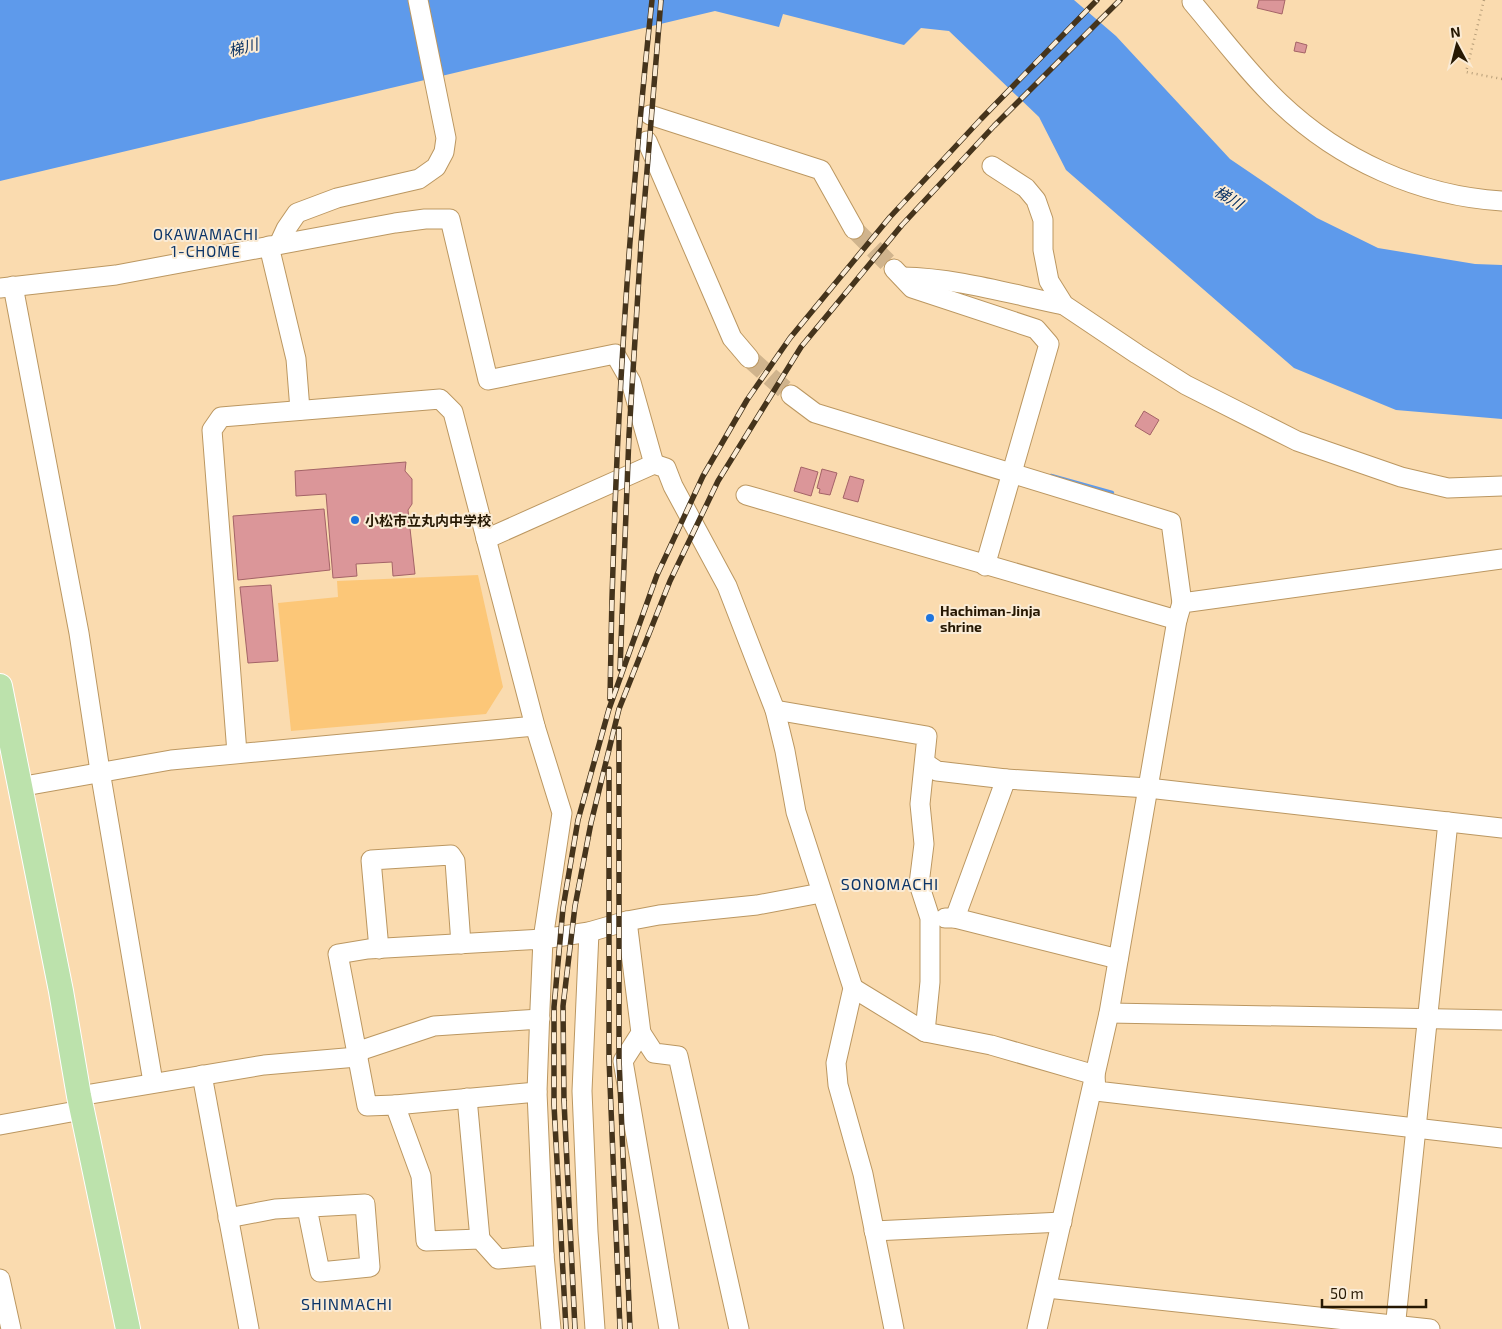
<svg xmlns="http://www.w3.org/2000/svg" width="1502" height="1329" viewBox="0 0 1502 1329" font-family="'Exo 2','Noto Sans JP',sans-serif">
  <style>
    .green { fill: #fcc778 }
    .water { fill: #5e9aeb }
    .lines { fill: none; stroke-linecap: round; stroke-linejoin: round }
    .stream { stroke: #5e9aeb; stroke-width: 4.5 }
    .building { fill: #db9699; stroke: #a46367 }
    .minor-tunnel { stroke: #d0b48d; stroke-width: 19; stroke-dasharray: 19 9; stroke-linecap: butt }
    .minor-casing { stroke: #bb9761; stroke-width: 21 }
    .major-casing { stroke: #fff; stroke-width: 26 }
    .path { stroke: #b69d78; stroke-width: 2.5; stroke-dasharray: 1 4; stroke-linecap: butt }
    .minor { stroke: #fff; stroke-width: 19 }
    .major { stroke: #bce2ac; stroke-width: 24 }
    .rail-casing { stroke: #45341c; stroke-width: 5.5 }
    .rail { stroke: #faebd5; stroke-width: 4; stroke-dasharray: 11; stroke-linecap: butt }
    .poi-dot { fill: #1d74de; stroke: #faebd5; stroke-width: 2 }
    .labels { text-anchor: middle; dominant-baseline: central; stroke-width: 4; stroke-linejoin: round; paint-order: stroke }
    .poi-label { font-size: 14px; font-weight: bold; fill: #261803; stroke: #faebd5; text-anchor: start }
    .water-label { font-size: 15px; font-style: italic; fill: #062f62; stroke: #faebd5 }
    .neighbourhood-label { font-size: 15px; letter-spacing: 1px; fill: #0c3568; stroke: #faebd5 }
    .quarter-label { font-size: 16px; letter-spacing: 1px; fill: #0c3568; stroke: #faebd5 }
  </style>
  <rect width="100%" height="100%" fill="#fadbaf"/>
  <!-- green -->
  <polygon class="green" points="478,575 503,687 486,714 291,731 278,603 338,597 337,581"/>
  <!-- water -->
  <polygon class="water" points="0,0 1074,0 1116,36 1230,159 1317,218 1378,248 1475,264 1502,265 1502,419 1396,410 1294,368 1066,170 1039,117 949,31 921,28 904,45 783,14 779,27 715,11 0,181"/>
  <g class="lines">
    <!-- stream -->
    <polyline class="stream" points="1051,476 1112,493"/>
  </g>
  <!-- building -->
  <g class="building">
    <polygon points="1259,0 1285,0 1282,14 1257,8"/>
    <polygon points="1296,42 1307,45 1305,53 1294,51"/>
    <polygon points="1144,411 1159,420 1150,435 1135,426"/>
    <polygon points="406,462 405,471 412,479 412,504 408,510 415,574 393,576 392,562 356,564 357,576 333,578 326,494 296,496 295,471"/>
    <polygon points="801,467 818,472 811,496 794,491"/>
    <polygon points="822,469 837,473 830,495 819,493 820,489 817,488"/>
    <polygon points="850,476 864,480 858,502 843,498"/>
    <polygon points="324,509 330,570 238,580 233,516"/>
    <polygon points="271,585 278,661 248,663 240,587"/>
  </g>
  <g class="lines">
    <!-- minor-tunnel -->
    <g class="minor-tunnel">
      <polyline points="854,229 894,269"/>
      <polyline points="749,358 791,395"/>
    </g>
    <defs>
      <g id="minor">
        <path d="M1192,2C1220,35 1249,74 1280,103C1340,160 1419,196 1502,201"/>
        <polyline points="650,115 821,170 854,229"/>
        <polyline points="647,141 732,338 749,358"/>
        <polyline points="992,166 1026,188 1036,200 1043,220 1043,250 1049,281 1064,305 1137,354 1186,385 1297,441 1401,477 1448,488 1502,486"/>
        <polyline points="279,244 286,229 297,213 337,198 419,179 436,167 444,152 446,138 418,0"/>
        <polyline points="269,246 296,359 300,410"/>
        <polyline points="894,269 912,288 1036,329 1049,344 985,566"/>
        <path d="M902,277C958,278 1010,294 1064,305"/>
        <polyline points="13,286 79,633 100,771 153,1082"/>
        <polyline points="0,288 116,275 395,223 425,219 450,219 488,380 615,354 631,382 654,464"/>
        <polyline points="791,395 815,413 1171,522 1182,603"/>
        <polyline points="746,495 1177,620"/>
        <polyline points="486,539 654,464 666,468 673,486 727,586 775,710 785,751 796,812 853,988 836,1063 838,1085 863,1174 894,1329"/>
        <polyline points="775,710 927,736 920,804 924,844 919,884 930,918 930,982 925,1032"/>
        <polyline points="237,753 212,430 221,417 440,399 453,412 535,726 562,813 543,939 540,1008 537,1092 544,1255 498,1259 480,1239 426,1241 421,1176 395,1105 367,1106 338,954 368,949 543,939 589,932 627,921 659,915 757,905 821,893"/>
        <polyline points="925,763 937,771 1006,779"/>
        <polyline points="19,787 171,760 535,726"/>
        <polyline points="945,918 955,918 1118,959"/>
        <polyline points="955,918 1006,779 1148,788 1502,828"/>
        <polyline points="627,921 641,1033 623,1061 669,1329"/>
        <polyline points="589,932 582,1091 588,1232 595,1329"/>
        <polyline points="379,949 371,860 451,855 455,861 461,944"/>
        <polyline points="853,988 925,1032 991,1045 1095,1075 1096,1091 1502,1138"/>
        <polyline points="1109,1013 1502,1020"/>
        <polyline points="641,1033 654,1053 678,1056 739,1329"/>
        <polyline points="202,1075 249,1329"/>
        <polyline points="79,1096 264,1065 357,1057 362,1050 434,1026 540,1019"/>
        <polyline points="467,1098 480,1239"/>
        <polyline points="395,1105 537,1092"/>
        <polyline points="0,1125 82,1110"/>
        <polyline points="228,1218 275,1209 365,1204 370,1267 320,1272 307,1208"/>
        <polyline points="874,1231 1062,1222"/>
        <polyline points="544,1255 551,1329"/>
        <polyline points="0,1279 11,1329"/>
        <polyline points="1047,1288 1430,1329"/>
        <polyline points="1037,1329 1109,1013 1177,620 1182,603 1502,559"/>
        <polyline points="1395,1329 1448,822"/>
      </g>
      <polyline id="major" points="0,686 61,991 79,1096 128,1329"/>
    </defs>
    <!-- minor casing -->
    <use href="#minor" class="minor-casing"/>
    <!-- major casing -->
    <use href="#major" class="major-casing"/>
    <!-- path -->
    <polyline class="path" points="1484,0 1466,72 1502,79"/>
    <!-- minor -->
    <use href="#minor" class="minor"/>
    <!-- major -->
    <use href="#major" class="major"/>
    <defs>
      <g id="rail">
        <polyline points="620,669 629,435 641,244 661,0"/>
        <path d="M610,699C613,466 627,232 652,0"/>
        <polyline points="619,729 619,1058 630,1329"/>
        <polyline points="609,769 609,1059 620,1329"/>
        <polyline points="566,1329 554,1105 554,1007 563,908 578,820 609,709 657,575 703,476 747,400 790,338 890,217 981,119 1097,0"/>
        <polyline points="575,1329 564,1101 563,1006 575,906 591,823 619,709 670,581 718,481 801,347 902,225 994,126 1120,0"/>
      </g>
    </defs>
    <!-- rail casing -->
    <use href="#rail" class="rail-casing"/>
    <!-- rail -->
    <use href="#rail" class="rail"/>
  </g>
  <!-- markers -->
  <g class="poi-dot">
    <circle cx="355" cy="520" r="5"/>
    <circle cx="930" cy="618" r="5"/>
  </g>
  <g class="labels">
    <!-- poi labels -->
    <g class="poi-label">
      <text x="365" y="520">小松市立丸内中学校</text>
      <text x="940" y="610">Hachiman-Jinja<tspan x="940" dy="16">shrine</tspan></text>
    </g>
    <!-- water labels -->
    <g class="water-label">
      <text transform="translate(243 47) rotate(-14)">梯川</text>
      <text transform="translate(1229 197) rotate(32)">梯川</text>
    </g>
    <!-- neighbourhood labels -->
    <g class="neighbourhood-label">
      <text x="206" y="234">OKAWAMACHI<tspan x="206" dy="17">1-CHOME</tspan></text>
    </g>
    <!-- quarter labels -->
    <g class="quarter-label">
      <text x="890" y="883">SONOMACHI</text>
      <text x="347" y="1303">SHINMACHI</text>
    </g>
  </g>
  <!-- north arrow -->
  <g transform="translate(1457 45) rotate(353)" stroke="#faebd5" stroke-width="4" paint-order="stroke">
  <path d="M0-4L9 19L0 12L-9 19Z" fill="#261803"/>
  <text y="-8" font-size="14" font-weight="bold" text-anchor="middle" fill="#261803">N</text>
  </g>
  <!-- scale -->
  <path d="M1322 1299v8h104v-8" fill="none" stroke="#261803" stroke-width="2.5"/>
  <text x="1330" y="1299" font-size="15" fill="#261803" stroke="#faebd5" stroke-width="4" paint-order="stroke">50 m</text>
</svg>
